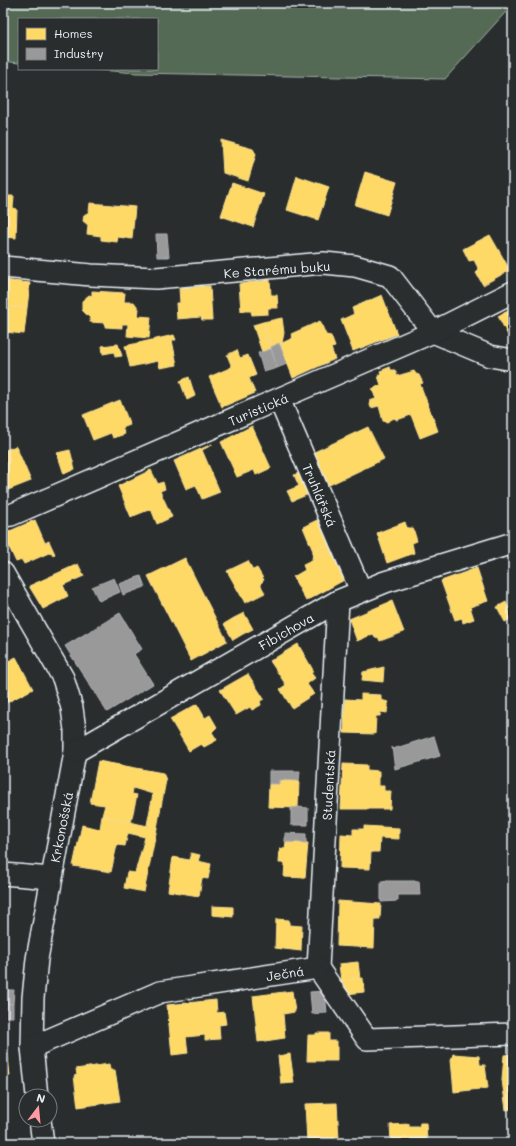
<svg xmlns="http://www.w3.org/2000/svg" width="516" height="1146" viewBox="0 0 516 1146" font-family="Mali,sans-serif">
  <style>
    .green { fill: #556a55; stroke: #9eaea6 }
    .homes { fill: #ffd966; stroke: #f8e092 }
    .industry { fill: #999; stroke: #b1b3b6 }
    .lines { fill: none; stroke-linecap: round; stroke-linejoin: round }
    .minor-casing { stroke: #e8f1f8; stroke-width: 24 }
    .minor { stroke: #2a2d2e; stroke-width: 21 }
    .labels { text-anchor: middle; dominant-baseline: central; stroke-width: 4; stroke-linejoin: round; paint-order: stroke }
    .street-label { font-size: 13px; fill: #e8f1f8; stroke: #2a2d2e }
  </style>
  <rect width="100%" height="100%" fill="#2a2d2e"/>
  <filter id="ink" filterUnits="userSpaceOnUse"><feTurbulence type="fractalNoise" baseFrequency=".025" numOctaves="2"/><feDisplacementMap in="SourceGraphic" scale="8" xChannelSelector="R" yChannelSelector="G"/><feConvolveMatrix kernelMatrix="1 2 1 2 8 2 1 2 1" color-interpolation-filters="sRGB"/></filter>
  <g filter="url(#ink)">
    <!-- green -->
    <polygon class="green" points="3,3 513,3 513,4 445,79 136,73 87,69 157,69 157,19 19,19 19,63 3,61"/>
    <!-- homes -->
    <g class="homes">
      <polygon points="221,140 253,149 256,154 248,181 223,173"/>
      <polygon points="365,172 397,182 387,215 355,205"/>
      <polygon points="297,176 329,187 318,220 287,210"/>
      <polygon points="232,183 264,194 253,227 221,216"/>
      <polygon points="3,196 14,196 13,208 17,209 16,238 3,237"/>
      <polygon points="90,203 135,207 132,239 118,237 117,242 101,240 101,236 87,234 88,225 83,221 84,215 89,212"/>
      <polygon points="490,235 510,270 483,285 476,273 479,270 474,260 469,261 463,249"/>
      <polygon points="3,280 30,283 27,308 3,306"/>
      <polygon points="270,280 271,295 277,295 278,308 268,308 268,314 252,315 251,311 241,311 239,284"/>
      <polygon points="210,286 212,320 202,320 201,317 177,319 176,303 180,303 179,288"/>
      <polygon points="92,291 125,293 124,302 134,302 139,309 138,316 151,317 149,338 127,336 128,324 122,324 122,328 105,327 105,323 90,322 90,318 82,310 82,301 89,295 92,296"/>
      <polygon points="382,295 397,334 353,351 341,320 354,314 352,308"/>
      <polygon points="3,306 27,308 24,334 5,332"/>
      <polygon points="513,307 513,345 498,316"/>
      <polygon points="282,318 284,333 282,343 271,347 263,322"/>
      <polygon points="320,321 326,335 331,336 335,347 331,348 335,359 293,378 280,344 293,338 291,334"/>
      <polygon points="263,322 271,349 262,352 253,325"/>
      <polygon points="174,335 176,340 172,340 177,365 160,368 158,361 130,367 125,346"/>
      <polygon points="118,344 122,356 115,357 114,352 103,354 102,346"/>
      <polygon points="237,350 240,358 248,355 256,375 249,378 255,393 222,407 209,377 232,367 227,355"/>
      <polygon points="390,367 391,370 395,370 397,376 414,371 416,374 419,375 423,383 420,384 438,431 420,438 411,415 397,420 394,418 387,422 383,421 379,406 371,408 369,401 376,399 372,389 381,385 378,376 381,374 380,371"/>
      <polygon points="189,377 195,396 187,400 180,381"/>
      <polygon points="120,400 130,425 122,428 125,434 113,438 111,433 93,440 83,415"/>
      <polygon points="252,426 271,468 256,475 254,470 237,477 221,442"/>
      <polygon points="368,427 384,459 325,487 310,454"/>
      <polygon points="212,444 212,445 202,450 220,492 202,499 196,485 186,489 174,461"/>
      <polygon points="16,446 31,481 3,492 3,451"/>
      <polygon points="70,450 75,469 64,474 57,453"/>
      <polygon points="151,470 158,484 163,482 165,489 160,491 172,517 157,524 151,509 131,517 118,486"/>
      <polygon points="304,471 314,492 292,501 287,491 299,486 294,475"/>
      <polygon points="319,519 330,543 313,551 303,527"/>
      <polygon points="35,520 45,543 49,541 55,554 53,555 51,552 24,564 22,560 16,562 3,534"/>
      <polygon points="405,522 407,528 413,528 417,541 412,543 414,553 387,563 377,533"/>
      <polygon points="330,543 333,550 312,560 313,551"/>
      <polygon points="333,550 346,579 306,601 293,577 305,570 303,565"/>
      <polygon points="185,558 227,641 191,661 148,576"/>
      <polygon points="248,561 253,570 257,568 264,580 260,584 265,593 245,603 227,571"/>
      <polygon points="78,564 84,576 63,585 68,596 43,609 29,586"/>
      <polygon points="477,568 488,601 470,607 474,619 463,623 462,618 455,620 441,581"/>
      <polygon points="392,601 404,632 380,641 378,637 375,638 373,634 357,641 349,619"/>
      <polygon points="506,602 513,618 505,622 497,607"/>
      <polygon points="244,613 253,629 243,634 234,618"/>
      <polygon points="234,618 243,634 233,640 224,624"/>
      <polygon points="298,644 313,670 311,673 315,678 307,684 314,694 292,708 280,689 286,685 270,661"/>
      <polygon points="16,657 33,689 4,704 3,664"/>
      <polygon points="384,667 383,682 362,680 363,672"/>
      <polygon points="248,674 264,699 260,701 261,705 252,710 250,707 236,715 220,690"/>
      <polygon points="361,694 381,695 381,700 388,702 387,713 381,712 380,716 376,716 375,734 344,733 345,699 361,700"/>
      <polygon points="197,704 205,718 210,715 217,727 212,732 217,740 204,747 201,744 189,751 170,719"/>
      <polygon points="98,761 163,773 166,780 157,828 147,825 153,794 133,788 132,794 137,795 131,822 102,816 105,805 90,803"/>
      <polygon points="343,764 367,765 367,770 379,771 379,786 384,786 384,791 391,791 390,809 341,809"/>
      <polygon points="279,780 299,781 298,808 268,807 269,784 279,784"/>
      <polygon points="102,816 157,828 144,892 124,888 127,872 135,873 145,837 128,833 125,846 117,845 111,872 73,866 82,825 100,829"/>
      <polygon points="364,826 399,828 399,839 380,838 379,852 371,852 370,869 340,868 341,834 353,835 353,829 364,829"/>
      <polygon points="286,842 308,843 305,878 284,877 285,863 279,863 280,848 285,849"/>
      <polygon points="191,853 200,855 198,861 211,864 208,879 202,878 199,896 168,891 173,857 189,860"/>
      <polygon points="338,901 381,904 380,919 375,919 374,948 337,946"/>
      <polygon points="212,906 233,907 233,917 212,915"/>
      <polygon points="276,919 289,920 289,925 302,926 301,951 275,948"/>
      <polygon points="358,962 360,979 341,981 339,964"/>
      <polygon points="363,978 364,992 346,994 341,981"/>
      <polygon points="292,991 295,1012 283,1014 285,1038 258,1042 253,996"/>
      <polygon points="216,1000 217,1013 224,1012 226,1024 219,1025 220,1039 205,1040 205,1035 186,1037 188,1053 172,1055 167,1005"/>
      <polygon points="316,1033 329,1033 329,1041 337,1041 337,1061 307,1061 308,1035 316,1035"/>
      <polygon points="3,1040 6,1040 10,1076 3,1076"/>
      <polygon points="290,1054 294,1083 281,1084 278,1056"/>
      <polygon points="453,1054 479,1056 480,1065 485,1065 488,1088 454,1092 451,1060"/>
      <polygon points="513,1054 513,1109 506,1110 502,1080 504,1055"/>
      <polygon points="109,1064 110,1070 115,1070 120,1101 78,1107 74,1076 77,1075 76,1069"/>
      <polygon points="337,1103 339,1140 307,1142 305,1104"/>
      <polygon points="420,1123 426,1123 427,1141 391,1142 390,1125 409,1124 409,1127 419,1127"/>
    </g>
    <!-- industry -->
    <g class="industry">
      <polygon points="156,234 167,234 169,257 157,257"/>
      <polygon points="279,343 287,364 277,368 271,347"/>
      <polygon points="271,349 277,368 264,372 258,353"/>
      <polygon points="141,576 145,587 123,595 119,584"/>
      <polygon points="114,578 120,592 99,601 92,587"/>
      <polygon points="120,613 142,649 134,654 153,684 107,712 65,646"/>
      <polygon points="434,736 440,756 395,769 392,747 393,749"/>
      <polygon points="269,771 300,771 299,781 279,780 279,784 269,784"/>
      <polygon points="298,807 308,808 308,825 291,825 291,808"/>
      <polygon points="285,833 306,834 306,843 285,842"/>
      <polygon points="381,881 419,881 420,895 398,895 398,901 381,902"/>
      <polygon points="3,990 14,990 13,1004 3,1003"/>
      <polygon points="325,991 327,1013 312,1014 310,992"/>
      <polygon points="3,1003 13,1004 13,1017 3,1017"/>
    </g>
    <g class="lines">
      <defs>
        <g id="minor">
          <polyline points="3,267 91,275 156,278 324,263 355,266 390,276 433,332 490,356 513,360"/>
          <polyline points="279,399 361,591"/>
          <polyline points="3,516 11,515 433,332 513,292"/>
          <polyline points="3,573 63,678 72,708 75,730 75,752 37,959 33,998 32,1047 37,1096"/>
          <polyline points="75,752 338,601 385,582 513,543"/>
          <polyline points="3,874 51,878"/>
          <polyline points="318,968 338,601"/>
          <polyline points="318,968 367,1039 513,1034"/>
          <polyline points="32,1047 160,992 318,968"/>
          <polyline points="40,1120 43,1143"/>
        </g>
      </defs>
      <!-- minor casing -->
      <use href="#minor" class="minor-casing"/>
      <!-- minor -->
      <use href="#minor" class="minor"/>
    </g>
  </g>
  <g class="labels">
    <!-- street labels -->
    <g class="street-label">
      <text transform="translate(277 269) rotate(-4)">Ke Starému buku</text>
      <text transform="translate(258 409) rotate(-23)">Turistická</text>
      <text transform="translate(320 495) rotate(67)">Truhlářská</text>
      <text transform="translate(286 631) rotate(-30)">Fibichova</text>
      <text transform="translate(328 785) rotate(-87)">Studentská</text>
      <text transform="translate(61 827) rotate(-79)">Krkonošská</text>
      <text transform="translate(285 973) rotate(-9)">Ječná</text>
    </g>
  </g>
  <!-- margin -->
  <rect width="516" height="1146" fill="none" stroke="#2a2d2e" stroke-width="16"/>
  <rect x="8" y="8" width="500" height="1130" fill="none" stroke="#e8f1f8" stroke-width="1.5" filter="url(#ink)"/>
  <!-- legend -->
  <rect x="18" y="18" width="140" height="52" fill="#2a2d2e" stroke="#767b7f"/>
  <rect x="26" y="28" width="20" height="12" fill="#ffd966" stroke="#767b7f"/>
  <text x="54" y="38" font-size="12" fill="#e8f1f8">Homes</text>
  <rect x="26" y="48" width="20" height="12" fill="#999999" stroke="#767b7f"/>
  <text x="54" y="58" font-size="12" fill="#e8f1f8">Industry</text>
  <!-- north arrow -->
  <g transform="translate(38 1108) rotate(16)"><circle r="19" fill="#2a2d2e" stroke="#767b7f"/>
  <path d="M0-3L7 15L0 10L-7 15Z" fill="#ff9aa2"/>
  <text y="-6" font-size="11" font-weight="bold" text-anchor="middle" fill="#e8f1f8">N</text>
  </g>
</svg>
